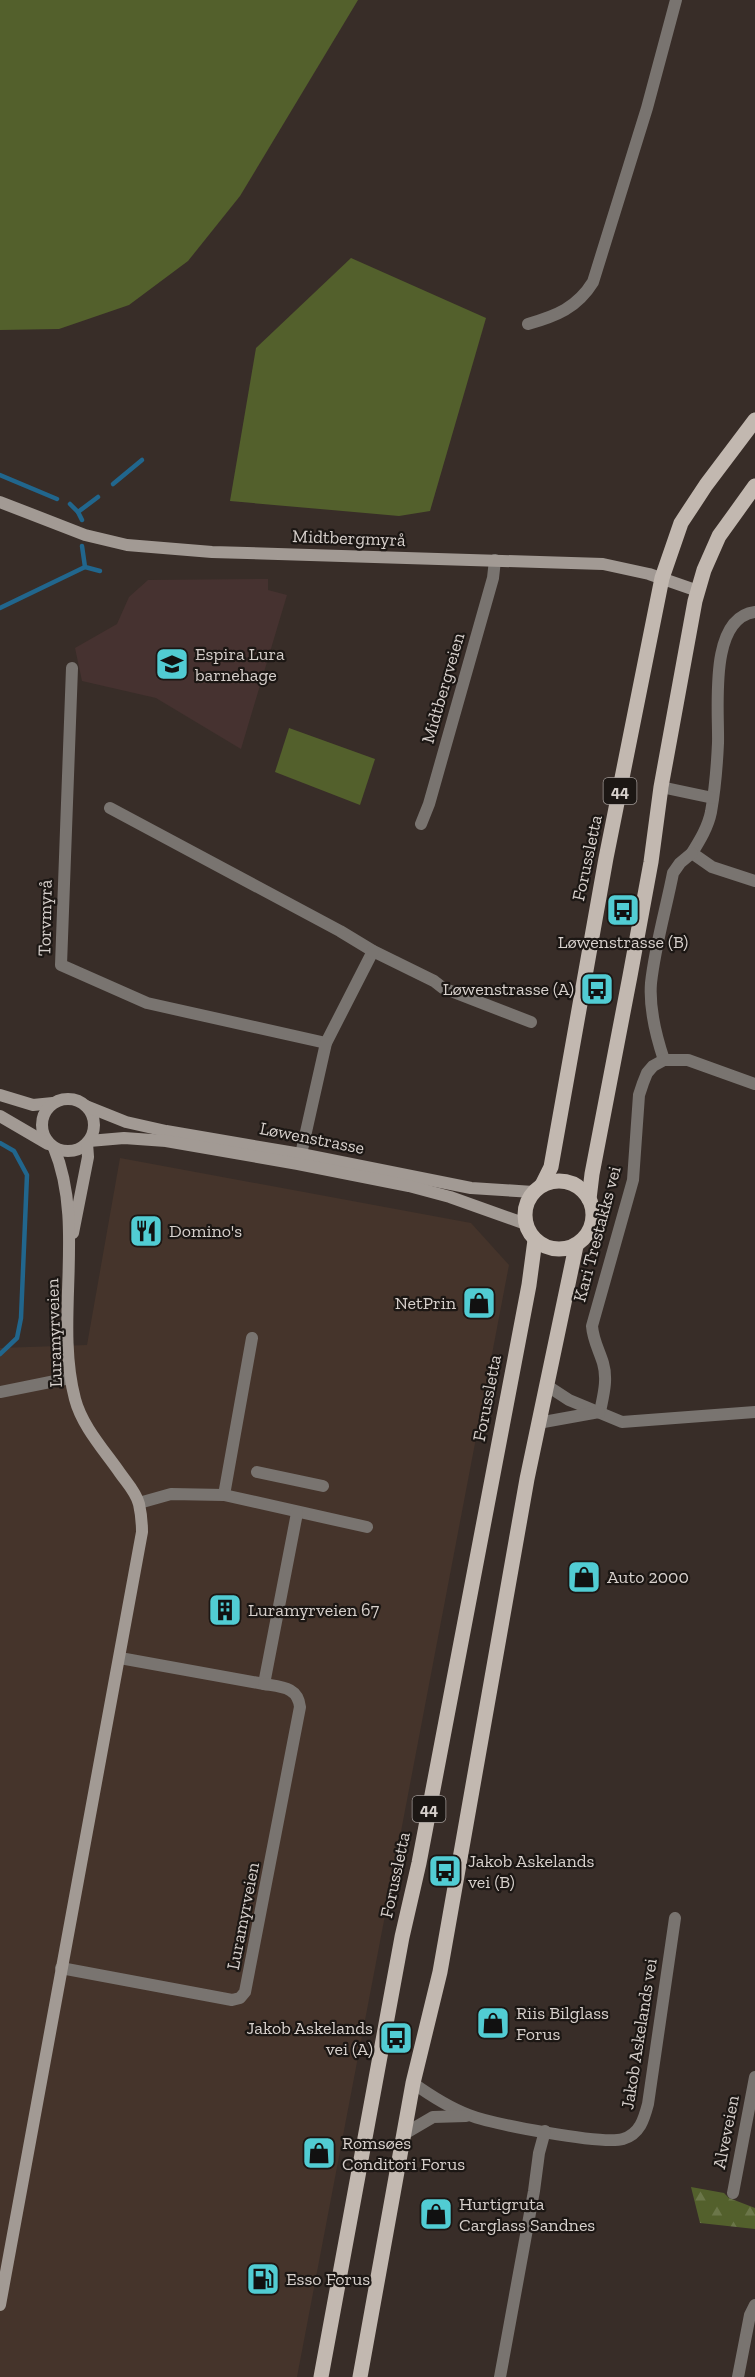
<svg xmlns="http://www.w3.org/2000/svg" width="755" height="2377" viewBox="0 0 755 2377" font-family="'Zilla Slab',serif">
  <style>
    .built { fill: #45342b }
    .education { fill: #463230 }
    .grass { fill: #53602c }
    .forest { fill: url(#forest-firs) }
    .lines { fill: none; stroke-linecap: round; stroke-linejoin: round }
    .stream { stroke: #21668d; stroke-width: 4.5 }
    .street { stroke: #797470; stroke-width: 12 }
    .secondary { stroke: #a29a94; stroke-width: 12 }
    .primary { stroke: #c2b8b0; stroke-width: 15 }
    .labels { text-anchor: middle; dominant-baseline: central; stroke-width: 4.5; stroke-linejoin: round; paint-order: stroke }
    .shield { fill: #1c1714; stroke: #9f9895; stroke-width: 1.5 }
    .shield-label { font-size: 16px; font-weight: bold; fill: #d7d0cc }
    .street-label { font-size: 18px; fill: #d7d0cc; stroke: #1c1714 }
    .poi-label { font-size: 18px; fill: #d7d0cc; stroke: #1c1714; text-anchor: start }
  </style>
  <defs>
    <pattern id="forest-firs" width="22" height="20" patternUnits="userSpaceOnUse" patternTransform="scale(1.5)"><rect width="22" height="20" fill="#53602c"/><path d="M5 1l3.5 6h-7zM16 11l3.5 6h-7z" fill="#6b7649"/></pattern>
  </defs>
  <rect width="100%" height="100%" fill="#382d28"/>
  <!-- built -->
  <polygon class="built" points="120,1158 471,1223 509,1265 297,2377 0,2377 0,1348 87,1345"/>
  <!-- education -->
  <polygon class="education" points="268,579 268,590 287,595 241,749 156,698 82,681 75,648 117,624 129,597 148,580"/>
  <!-- grass -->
  <g class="grass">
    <polygon points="0,0 358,0 240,196 188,261 129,305 59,329 0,330"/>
    <polygon points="351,258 486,318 430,511 399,516 230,501 256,348"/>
    <polygon points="289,728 375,759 360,805 275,772"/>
  </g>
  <!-- forest -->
  <polygon class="forest" points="691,2187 724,2193 729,2198 755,2208 755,2229 700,2223"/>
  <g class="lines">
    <!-- stream -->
    <g class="stream">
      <polyline points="0,475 57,499"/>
      <polyline points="113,484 142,460"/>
      <polyline points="70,504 78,512 82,520"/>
      <polyline points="78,512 98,497"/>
      <polyline points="82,546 85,567 100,571"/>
      <polyline points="0,608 85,567"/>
      <polyline points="0,1143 14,1151 27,1175 21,1318 17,1338 0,1354"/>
    </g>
    <!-- street -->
    <g class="street">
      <path d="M528,324C556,316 577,308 593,282L647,108L676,0"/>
      <path d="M755,612C708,618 719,709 718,743C717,766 715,789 711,812C708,827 700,840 692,853L712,867L755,881"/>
      <polyline points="72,668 61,965 147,1003 326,1043"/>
      <polyline points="661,787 713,798"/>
      <polyline points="110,808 340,931 373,951 434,981 443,988 531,1022"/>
      <polyline points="421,824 429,804 493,578 495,560"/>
      <path d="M664,1060C656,1036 649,1008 651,983C655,946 666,909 673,873L680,863L692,853"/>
      <polyline points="299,1163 326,1043 373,951"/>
      <polyline points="546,1385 569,1400 622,1422 755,1412"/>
      <polyline points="0,1392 70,1378"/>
      <path d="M600,1412C603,1396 608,1380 603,1363C599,1350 593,1340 592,1326L633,1180L639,1095L643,1083L647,1073L653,1066L664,1060H688L755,1084"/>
      <polyline points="538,1423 599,1412"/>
      <polyline points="257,1472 323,1486"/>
      <polyline points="224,1495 252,1338"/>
      <polyline points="139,1503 171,1494 224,1495 367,1527"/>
      <polyline points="120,1658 264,1684 297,1513"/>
      <path d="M61,1968L232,2000L240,1998L245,1992L300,1707C298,1687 282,1687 264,1684"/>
      <path d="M413,2083C431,2096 448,2107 469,2115C492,2124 602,2145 623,2139C640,2134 644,2119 648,2104L675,1918"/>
      <polyline points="404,2134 433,2117 466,2116"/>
      <polyline points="733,2193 755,2077"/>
      <polyline points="500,2377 534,2191 539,2153 545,2131"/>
      <polyline points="738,2377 750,2315 755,2305"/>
    </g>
    <!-- secondary -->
    <g class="secondary">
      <polyline points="0,502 85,535 127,545 212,552 603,564 649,574 698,591"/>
      <polyline points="0,1095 33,1105 53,1103"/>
      <circle cx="68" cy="1125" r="26"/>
      <polyline points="86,1106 126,1122 166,1131 301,1154 471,1188 533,1192"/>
      <polyline points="0,1116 48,1144"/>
      <polyline points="89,1141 124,1138 166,1141 298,1164 409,1186 450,1197 526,1224"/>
      <polyline points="73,1233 88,1157 87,1143"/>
      <path d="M0,2305L142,1532C142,1523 141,1513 139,1504C136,1492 127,1483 120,1473C104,1450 82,1426 75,1399C54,1319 86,1225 54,1148"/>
    </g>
    <!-- primary -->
    <g class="primary">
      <circle cx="559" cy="1215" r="34"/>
      <polyline points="542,1185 551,1167 606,858 662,578 681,523 706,485 755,420"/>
      <polyline points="589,1199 592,1174 630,976 651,862 661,787 695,601 704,570 719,536 755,486"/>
      <polyline points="321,2377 402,1937 419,1863 529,1285 535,1240"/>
      <polyline points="360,2377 413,2083 440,1972 527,1479 576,1246"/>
    </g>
  </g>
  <!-- icons -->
  <defs>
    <symbol id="school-square" viewBox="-11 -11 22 22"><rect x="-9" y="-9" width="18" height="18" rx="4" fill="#51ccd3" stroke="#1c1714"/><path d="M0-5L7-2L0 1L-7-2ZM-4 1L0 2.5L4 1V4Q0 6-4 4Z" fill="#111"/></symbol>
    <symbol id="bus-square" viewBox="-11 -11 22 22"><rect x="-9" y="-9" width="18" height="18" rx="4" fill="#51ccd3" stroke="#1c1714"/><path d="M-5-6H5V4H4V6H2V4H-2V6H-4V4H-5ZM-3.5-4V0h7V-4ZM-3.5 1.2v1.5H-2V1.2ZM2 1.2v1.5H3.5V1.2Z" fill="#111"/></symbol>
    <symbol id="restaurant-square" viewBox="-11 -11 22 22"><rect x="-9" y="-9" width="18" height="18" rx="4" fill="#51ccd3" stroke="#1c1714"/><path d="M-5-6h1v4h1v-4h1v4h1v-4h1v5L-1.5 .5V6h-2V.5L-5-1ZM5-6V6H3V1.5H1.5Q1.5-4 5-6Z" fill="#111"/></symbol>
    <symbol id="shop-square" viewBox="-11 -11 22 22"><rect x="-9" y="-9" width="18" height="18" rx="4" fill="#51ccd3" stroke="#1c1714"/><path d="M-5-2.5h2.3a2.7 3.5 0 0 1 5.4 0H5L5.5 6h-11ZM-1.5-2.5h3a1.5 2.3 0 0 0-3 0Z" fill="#111"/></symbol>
    <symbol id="building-square" viewBox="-11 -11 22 22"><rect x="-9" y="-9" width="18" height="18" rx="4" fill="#51ccd3" stroke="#1c1714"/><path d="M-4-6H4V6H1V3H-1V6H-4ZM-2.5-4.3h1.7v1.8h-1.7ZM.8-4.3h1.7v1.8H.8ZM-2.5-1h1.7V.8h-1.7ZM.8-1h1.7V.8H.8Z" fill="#111"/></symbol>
    <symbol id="fuel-square" viewBox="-11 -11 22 22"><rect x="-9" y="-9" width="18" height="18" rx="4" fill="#51ccd3" stroke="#1c1714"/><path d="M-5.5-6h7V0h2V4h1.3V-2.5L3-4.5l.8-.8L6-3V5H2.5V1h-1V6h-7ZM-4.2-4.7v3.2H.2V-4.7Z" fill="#111"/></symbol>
  </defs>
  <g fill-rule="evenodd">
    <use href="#school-square" x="153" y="645" width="38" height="38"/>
    <use href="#bus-square" x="604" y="891" width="38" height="38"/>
    <use href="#bus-square" x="578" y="970" width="38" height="38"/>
    <use href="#restaurant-square" x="127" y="1212" width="38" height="38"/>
    <use href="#shop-square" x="460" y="1284" width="38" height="38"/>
    <use href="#shop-square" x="565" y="1558" width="38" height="38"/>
    <use href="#building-square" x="206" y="1591" width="38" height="38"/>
    <use href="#bus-square" x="426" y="1852" width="38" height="38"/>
    <use href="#shop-square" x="474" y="2004" width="38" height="38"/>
    <use href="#bus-square" x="377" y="2019" width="38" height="38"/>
    <use href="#shop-square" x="300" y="2134" width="38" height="38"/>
    <use href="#shop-square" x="417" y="2195" width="38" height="38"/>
    <use href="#fuel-square" x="244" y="2260" width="38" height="38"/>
  </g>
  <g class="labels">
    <!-- shield labels -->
    <g class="shield">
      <rect x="603.5" y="778" width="33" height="26" rx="4.5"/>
      <rect x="412.5" y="1796" width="33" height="26" rx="4.5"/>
    </g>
    <g class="shield-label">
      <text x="620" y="791">44</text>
      <text x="429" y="1809">44</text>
    </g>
    <!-- street labels -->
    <g class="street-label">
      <text transform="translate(349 538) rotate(2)">Midtbergmyrå</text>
      <text transform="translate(443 688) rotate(-74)">Midtbergveien</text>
      <text transform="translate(587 858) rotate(-78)">Forussletta</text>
      <text transform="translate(45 918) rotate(-89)">Torvmyrå</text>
      <text transform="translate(312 1138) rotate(11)">Løwenstrasse</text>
      <text transform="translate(597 1234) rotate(-75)">Kari Trestakks vei</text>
      <text transform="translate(54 1333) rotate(-92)">Luramyrveien</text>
      <text transform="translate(487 1398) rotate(-79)">Forussletta</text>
      <text transform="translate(395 1875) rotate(-78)">Forussletta</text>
      <text transform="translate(243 1916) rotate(-79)">Luramyrveien</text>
      <text transform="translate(639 2034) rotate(-81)">Jakob Askelands vei</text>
      <text transform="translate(726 2132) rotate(-79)">Alveveien</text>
    </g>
    <!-- poi labels -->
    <g class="poi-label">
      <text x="195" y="654">Espira Lura<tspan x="195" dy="21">barnehage</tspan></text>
      <text x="623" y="942" text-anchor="middle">Løwenstrasse (B)</text>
      <text x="574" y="989" text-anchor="end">Løwenstrasse (A)</text>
      <text x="169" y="1231">Domino's</text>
      <text x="456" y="1303" text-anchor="end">NetPrin</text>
      <text x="607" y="1577">Auto 2000</text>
      <text x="248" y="1610">Luramyrveien 67</text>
      <text x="468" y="1861">Jakob Askelands<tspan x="468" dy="21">vei (B)</tspan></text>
      <text x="516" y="2013">Riis Bilglass<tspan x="516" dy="21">Forus</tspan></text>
      <text x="373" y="2028" text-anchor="end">Jakob Askelands<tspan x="373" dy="21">vei (A)</tspan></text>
      <text x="342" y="2143">Romsøes<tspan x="342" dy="21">Conditori Forus</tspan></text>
      <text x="459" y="2204">Hurtigruta<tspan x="459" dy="21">Carglass Sandnes</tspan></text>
      <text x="286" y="2279">Esso Forus</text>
    </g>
  </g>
</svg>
